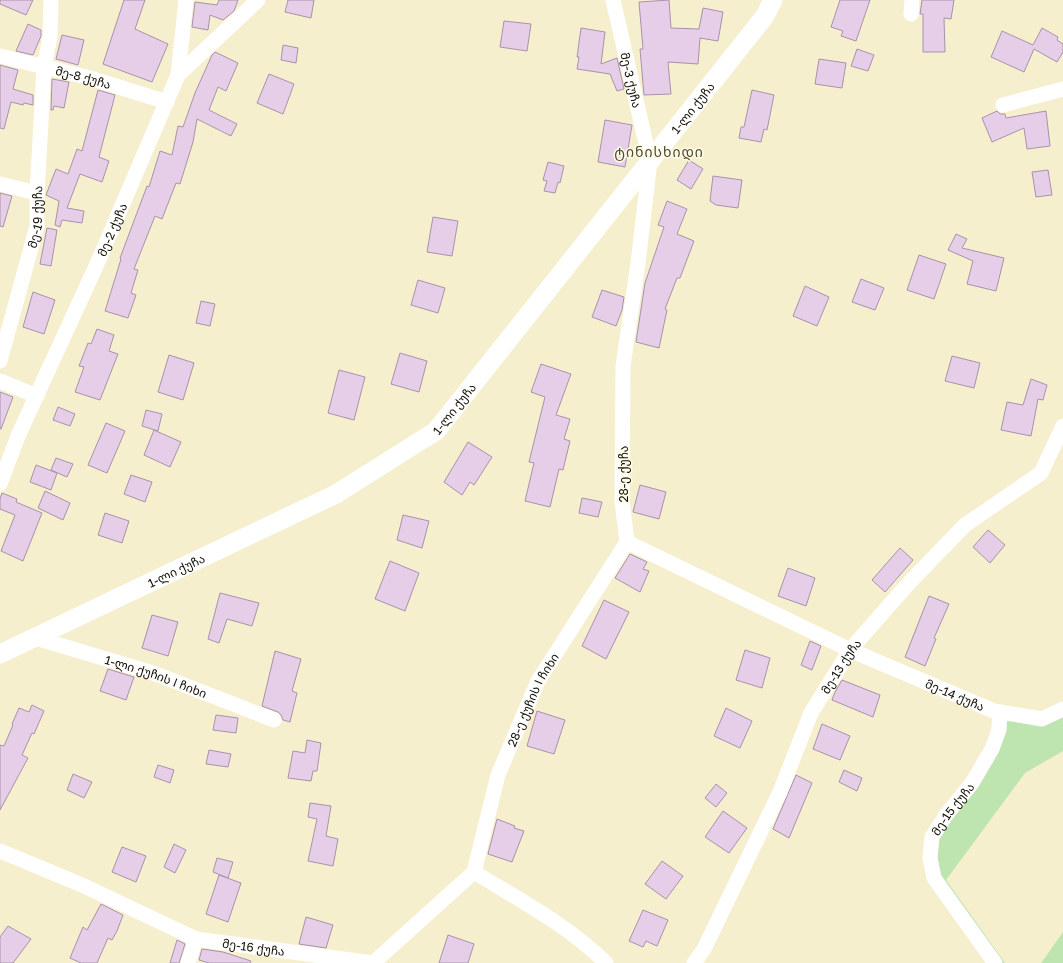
<svg xmlns="http://www.w3.org/2000/svg" width="1063" height="963" viewBox="0 0 1063 963" font-family="'Golos Text','Noto Sans Georgian',sans-serif">
  <style>
    .green { fill: #bee5b0 }
    .building { fill: #e6cee8; stroke: #a892aa }
    .lines { fill: none; stroke-linecap: round; stroke-linejoin: round }
    .minor { stroke: #fff; stroke-width: 15 }
    .major { stroke: #fff; stroke-width: 19 }
    .labels { text-anchor: middle; dominant-baseline: central; stroke-width: 3; stroke-linejoin: round; paint-order: stroke }
    .street-label { font-size: 12px; fill: #121005; stroke: #fffce8 }
    .quarter-label { font-size: 14px; letter-spacing: 1px; fill: #504b30; stroke: #fffce8 }
  </style>
  <rect width="100%" height="100%" fill="#f5efce"/>
  <!-- green -->
  <g class="green">
    <polygon points="1063,709 1063,751 1025,773 946,880 1005,963 995,963 934,878 932,837 972,783 1000,712 1042,719"/>
    <polygon points="1063,932 1063,963 1041,963"/>
  </g>
  <!-- building -->
  <g class="building">
    <polygon points="0,0 33,0 26,15 0,4"/>
    <polygon points="124,0 145,0 135,29 168,44 152,82 103,64"/>
    <polygon points="219,0 238,0 234,11 223,20 210,15 208,30 192,27 195,2 217,5"/>
    <polygon points="288,0 314,0 311,18 285,12"/>
    <polygon points="669,0 671,28 699,29 703,8 723,12 718,41 700,38 698,64 668,62 671,94 644,95 640,49 643,49 639,2"/>
    <polygon points="840,0 870,0 856,41 841,36 843,31 831,27"/>
    <polygon points="922,0 954,0 951,19 944,18 945,52 923,52 923,14 920,14"/>
    <polygon points="504,21 531,24 527,51 500,47"/>
    <polygon points="28,24 41,30 41,36 33,55 16,51"/>
    <polygon points="581,28 605,32 601,64 617,58 624,89 617,91 610,74 577,69 579,57 577,57"/>
    <polygon points="1042,28 1058,37 1057,40 1063,44 1063,52 1057,62 1034,49 1024,72 991,57 1002,31 1033,45"/>
    <polygon points="62,35 84,40 78,65 56,59"/>
    <polygon points="283,45 298,48 296,63 281,60"/>
    <polygon points="857,49 874,55 868,71 851,66"/>
    <polygon points="215,52 238,63 226,91 218,87 209,110 237,124 231,136 197,119 193,142 180,184 176,183 162,219 155,216 134,269 138,270 131,293 136,295 128,318 105,311 121,259 120,258 147,186 149,187 160,151 172,155 178,126 183,127 195,93 212,55"/>
    <polygon points="819,59 846,63 842,88 815,84"/>
    <polygon points="0,65 18,70 13,89 33,95 33,105 24,103 23,105 11,102 4,129 0,128"/>
    <polygon points="269,74 294,84 283,114 257,103"/>
    <polygon points="52,79 69,82 64,108 54,106 53,110 51,110"/>
    <polygon points="98,90 115,95 99,157 109,161 102,182 80,174 67,208 84,211 82,223 62,220 60,227 55,225 59,201 46,195 56,169 68,174 77,149 82,151"/>
    <polygon points="752,90 774,95 767,130 764,129 761,142 739,138 741,127 744,127"/>
    <polygon points="997,111 1000,114 1005,114 1006,118 1046,111 1050,146 1027,149 1024,128 992,142 982,118"/>
    <polygon points="605,120 632,125 625,167 598,162"/>
    <polygon points="689,160 703,169 691,189 677,180"/>
    <polygon points="548,162 564,166 560,183 558,182 555,193 544,191 547,181 543,180"/>
    <polygon points="1048,170 1052,195 1036,197 1032,172"/>
    <polygon points="713,176 742,180 738,208 716,205 710,201"/>
    <polygon points="0,193 12,196 3,227 0,226"/>
    <polygon points="667,201 687,209 677,234 694,241 680,278 677,278 665,309 667,310 659,348 636,342 645,283 664,227 658,225"/>
    <polygon points="433,217 458,221 452,256 427,252"/>
    <polygon points="47,228 57,230 51,266 40,264"/>
    <polygon points="956,234 967,239 962,248 1004,258 996,291 967,284 973,261 948,250"/>
    <polygon points="919,255 946,264 934,299 907,290"/>
    <polygon points="861,279 884,288 875,310 852,302"/>
    <polygon points="418,280 445,288 438,313 411,305"/>
    <polygon points="805,286 829,297 817,326 793,316"/>
    <polygon points="602,290 624,297 622,310 616,326 592,317"/>
    <polygon points="33,292 55,300 44,334 23,327"/>
    <polygon points="201,301 215,304 210,326 196,323"/>
    <polygon points="97,329 114,335 109,351 118,354 100,400 75,392 84,367 79,366 88,343 91,344"/>
    <polygon points="400,353 427,361 419,392 391,384"/>
    <polygon points="169,355 194,363 183,400 158,392"/>
    <polygon points="952,356 980,363 974,388 945,381"/>
    <polygon points="541,364 571,374 556,415 570,419 564,439 570,441 563,470 559,469 550,507 525,501 534,463 529,462 545,397 531,392"/>
    <polygon points="339,370 365,377 354,420 328,413"/>
    <polygon points="1031,379 1047,385 1043,400 1038,399 1031,436 1001,430 1007,402 1023,405"/>
    <polygon points="0,392 13,397 1,429 0,429"/>
    <polygon points="58,407 75,414 70,426 53,420"/>
    <polygon points="146,410 162,414 158,431 142,426"/>
    <polygon points="106,423 125,431 107,473 88,465"/>
    <polygon points="154,430 181,442 170,467 144,455"/>
    <polygon points="468,442 492,457 474,485 470,482 462,495 444,482"/>
    <polygon points="56,458 73,464 67,477 51,470"/>
    <polygon points="36,465 57,473 51,490 30,482"/>
    <polygon points="131,475 152,482 145,502 124,494"/>
    <polygon points="640,485 666,492 659,519 633,512"/>
    <polygon points="45,491 70,503 63,520 38,508"/>
    <polygon points="2,493 17,499 16,502 42,513 23,561 1,551 15,515 0,509 0,499"/>
    <polygon points="582,498 602,502 598,517 579,513"/>
    <polygon points="105,513 129,521 122,543 98,535"/>
    <polygon points="403,515 429,521 422,548 397,540"/>
    <polygon points="988,530 1005,545 990,563 973,547"/>
    <polygon points="900,548 913,560 885,592 872,580"/>
    <polygon points="630,554 647,562 643,569 649,571 640,592 615,578"/>
    <polygon points="390,561 419,573 405,611 375,599"/>
    <polygon points="788,568 815,578 806,606 778,596"/>
    <polygon points="220,593 259,603 252,626 227,619 219,643 208,639"/>
    <polygon points="929,596 949,604 934,638 936,639 925,666 905,657"/>
    <polygon points="604,600 629,612 606,659 582,646"/>
    <polygon points="152,615 178,622 168,656 142,648"/>
    <polygon points="810,641 821,646 812,670 801,665"/>
    <polygon points="745,650 770,658 762,688 736,680"/>
    <polygon points="275,651 301,659 292,691 297,693 290,722 283,720 281,715 278,712 262,706"/>
    <polygon points="108,669 134,677 126,700 100,691"/>
    <polygon points="842,680 880,695 873,717 832,700 835,692"/>
    <polygon points="32,705 44,711 34,734 32,733 22,755 28,758 0,810 0,745 4,746 13,725 12,724 19,708 29,712"/>
    <polygon points="726,708 752,721 740,748 714,736"/>
    <polygon points="537,711 565,720 554,754 527,746"/>
    <polygon points="216,715 238,718 236,733 213,730"/>
    <polygon points="822,724 850,736 840,760 813,749"/>
    <polygon points="307,740 321,743 317,771 313,771 311,781 288,778 293,751 305,753"/>
    <polygon points="209,750 231,754 228,767 206,764"/>
    <polygon points="158,765 174,770 170,783 154,777"/>
    <polygon points="844,770 862,778 857,791 839,782"/>
    <polygon points="73,774 92,782 84,798 67,790"/>
    <polygon points="796,775 812,783 789,838 773,829"/>
    <polygon points="716,784 727,793 716,807 705,798"/>
    <polygon points="310,803 331,806 326,836 338,839 333,866 308,861 317,819 308,817"/>
    <polygon points="723,811 747,828 729,853 705,837"/>
    <polygon points="497,819 515,826 514,828 524,831 512,862 488,854"/>
    <polygon points="174,844 186,850 175,873 164,867"/>
    <polygon points="122,847 146,856 136,882 112,872"/>
    <polygon points="217,858 233,862 228,878 213,872"/>
    <polygon points="662,861 683,876 666,899 645,884"/>
    <polygon points="219,875 241,883 228,922 206,914"/>
    <polygon points="101,904 123,915 117,931 112,940 108,938 97,963 81,963 70,958 83,927 87,930"/>
    <polygon points="643,910 668,920 657,946 646,941 643,947 629,941"/>
    <polygon points="306,917 333,925 326,948 299,944"/>
    <polygon points="8,926 31,939 13,963 0,963 0,937"/>
    <polygon points="448,935 474,944 468,963 439,963"/>
    <polygon points="177,940 185,944 179,963 170,963"/>
    <polygon points="202,949 223,952 251,961 250,963 209,963 199,960"/>
  </g>
  <g class="lines">
    <!-- minor -->
    <g class="minor">
      <path id="s1" d="M613,0L650,161L638,263L623,366L622,501L627,542"/>
      <polyline points="911,14 912,0"/>
      <path id="s2" d="M0,56L90,78L167,102"/>
      <polyline points="178,75 186,0"/>
      <polyline points="1003,105 1063,89"/>
      <polyline points="0,184 37,193"/>
      <path id="s3" d="M0,361L37,226V193L44,67L50,37L51,0"/>
      <polyline points="0,381 37,396"/>
      <path id="s4" d="M0,484L18,436L97,264L178,75L258,0"/>
      <path id="s5" d="M627,542L850,650L994,711L1042,719L1063,709"/>
      <path id="s6" d="M36,638L156,674L274,720"/>
      <path id="s7" d="M0,851L82,885L196,939L373,963L474,872"/>
      <path id="s8" d="M474,872L498,775L538,681L627,542"/>
      <path d="M474,872C519,900 568,925 606,963"/>
      <polyline points="188,963 196,939"/>
      <path id="s9" d="M694,963L704,949L780,792L811,713L850,650L908,584L965,525L1041,473L1063,426"/>
      <path id="s10" d="M995,963L934,878L930,858L932,837L946,815L972,783L992,749L999,730L1000,712"/>
    </g>
    <!-- major -->
    <path class="major" id="s11" d="M0,654L336,494L436,431L765,16L773,0"/>
  </g>
  <g class="labels">
    <!-- street labels -->
    <g class="street-label">
      <text stroke="none"><textPath href="#s2" startOffset="86">მე-8 ქუჩა</textPath></text>
      <text stroke="none"><textPath href="#s1" startOffset="82">მე-3 ქუჩა</textPath></text>
      <text stroke="none"><textPath href="#s11" startOffset="903">1-ლი ქუჩა</textPath></text>
      <text stroke="none"><textPath href="#s3" startOffset="149">მე-19 ქუჩა</textPath></text>
      <text stroke="none"><textPath href="#s4" startOffset="278">მე-2 ქუჩა</textPath></text>
      <text stroke="none"><textPath href="#s11" startOffset="519">1-ლი ქუჩა</textPath></text>
      <text transform="translate(623 474) rotate(-90)">28-ე ქუჩა</text>
      <text stroke="none"><textPath href="#s11" startOffset="195">1-ლი ქუჩა</textPath></text>
      <text stroke="none"><textPath href="#s9" startOffset="332">მე-13 ქუჩა</textPath></text>
      <text stroke="none"><textPath href="#s6" startOffset="126">1-ლი ქუჩის I ჩიხი</textPath></text>
      <text stroke="none"><textPath href="#s5" startOffset="362">მე-14 ქუჩა</textPath></text>
      <text stroke="none"><textPath href="#s8" startOffset="183">28-ე ქუჩის I ჩიხი</textPath></text>
      <text stroke="none"><textPath href="#s10" startOffset="181">მე-15 ქუჩა</textPath></text>
      <text stroke="none"><textPath href="#s7" startOffset="273">მე-16 ქუჩა</textPath></text>
    </g>
    <!-- quarter labels -->
    <g class="quarter-label">
      <text x="659" y="151">ტინისხიდი</text>
    </g>
  </g>
</svg>
